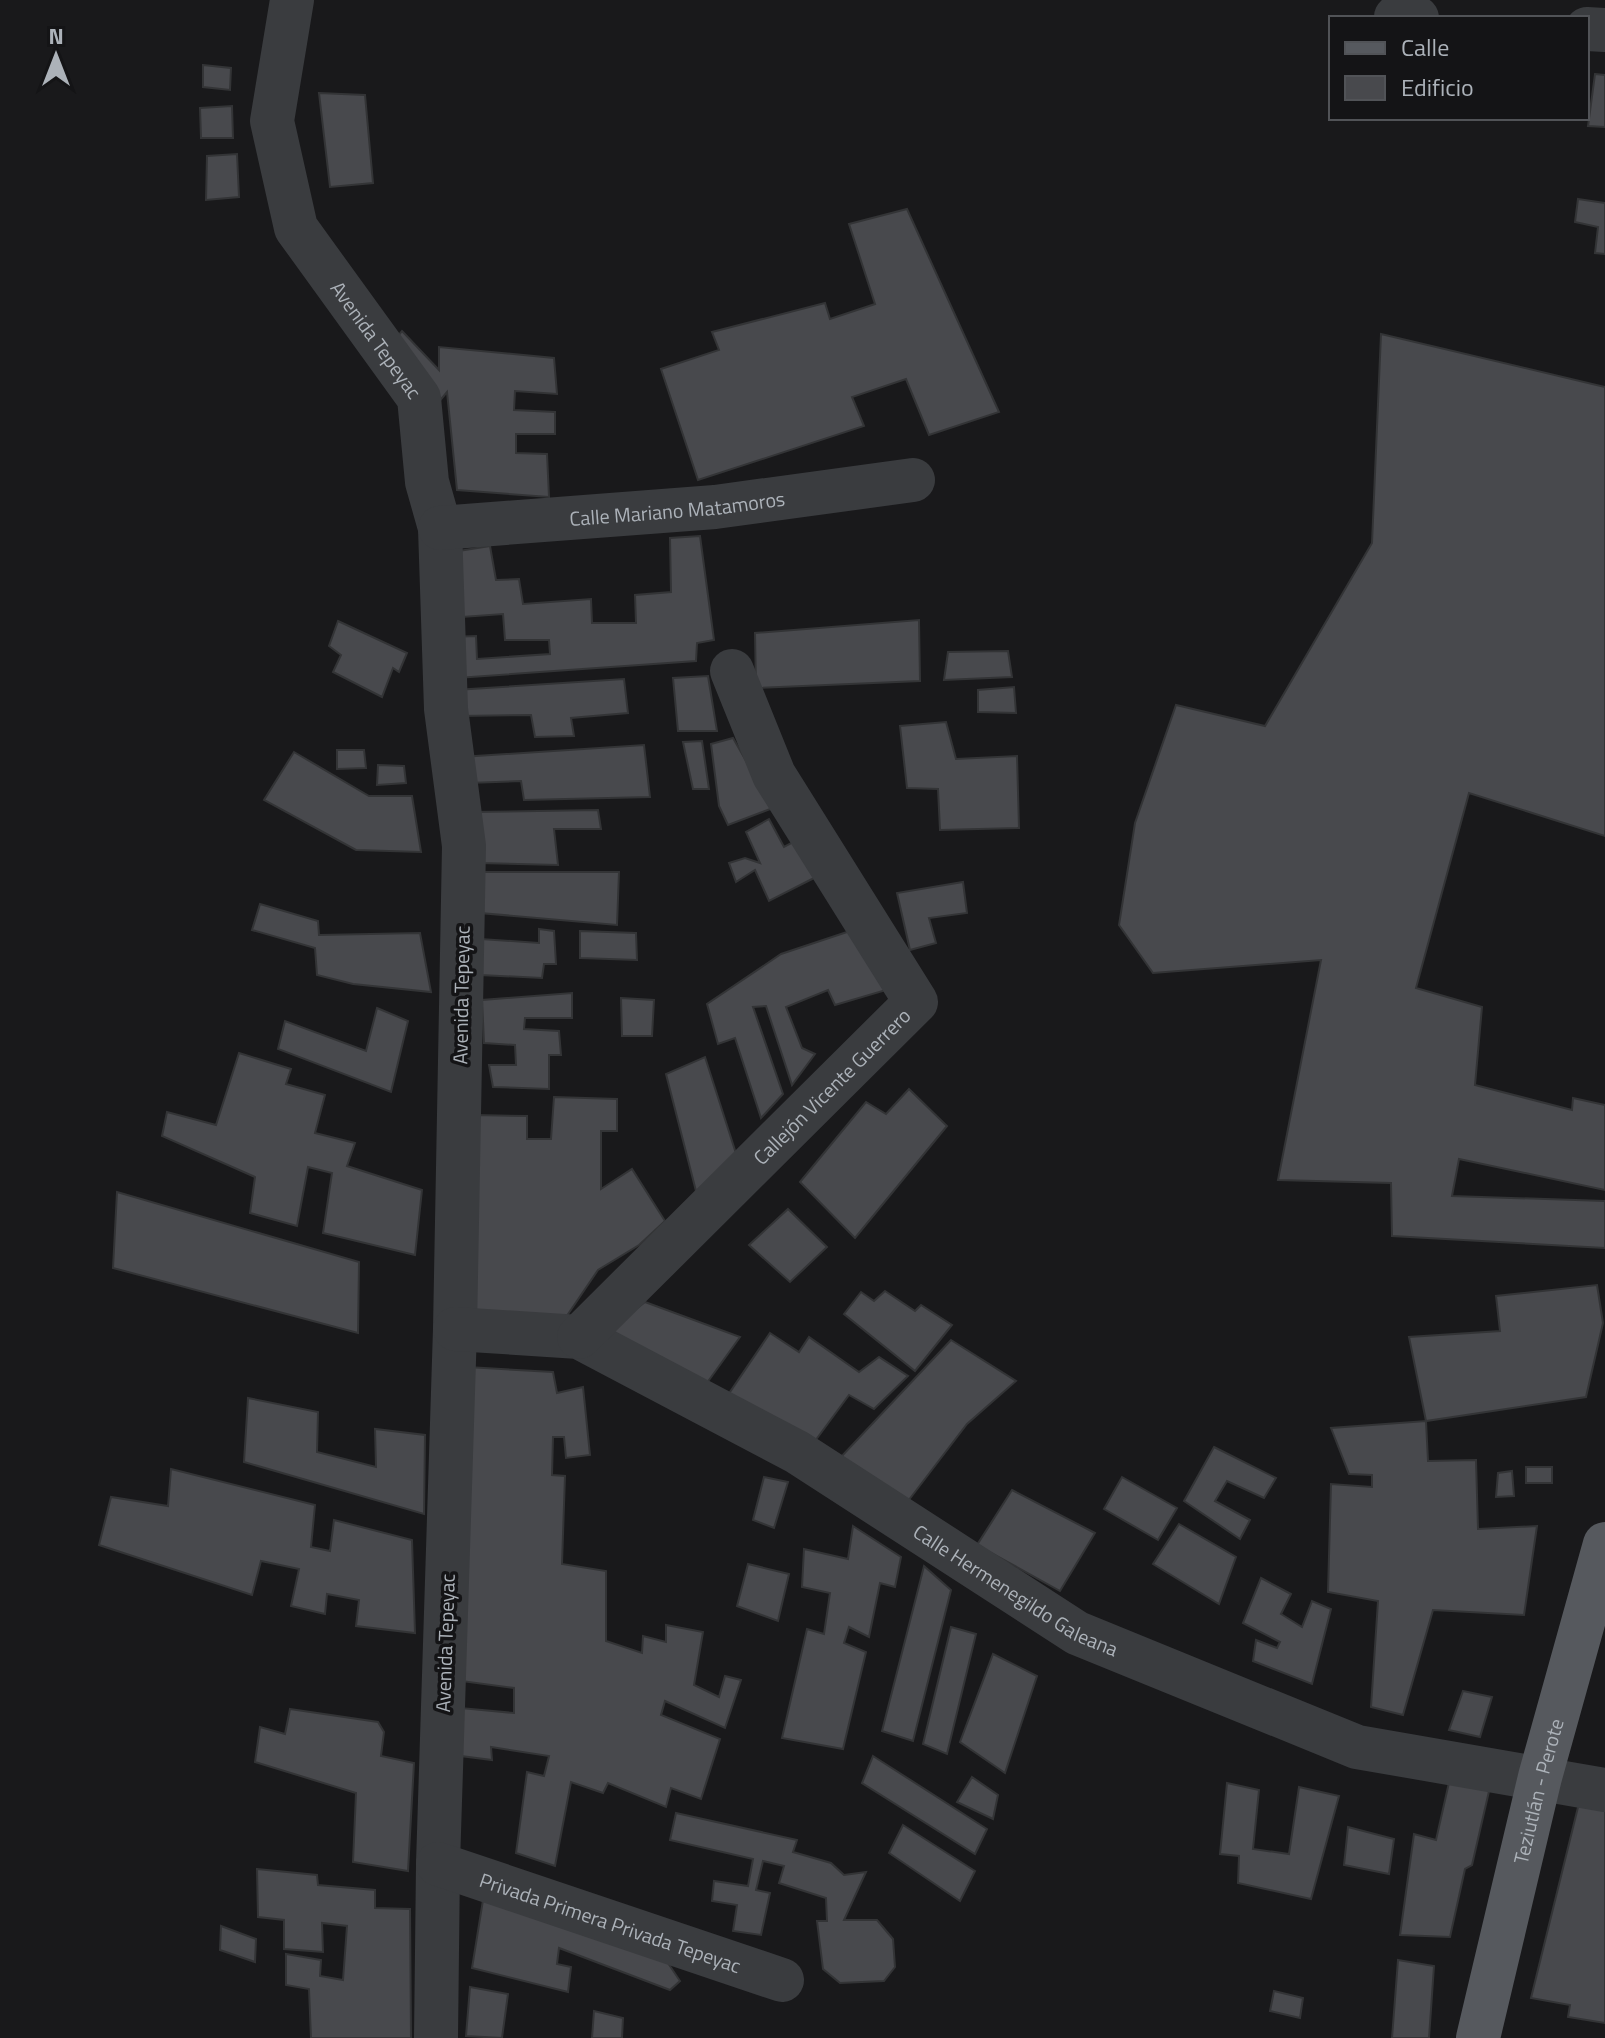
<svg xmlns="http://www.w3.org/2000/svg" width="1605" height="2038" viewBox="0 0 1605 2038" font-family="'Titillium Web',sans-serif">
  <style>
    .building { fill: #48494d; stroke: #333436; stroke-width: 2 }
    .lines { fill: none; stroke-linecap: round; stroke-linejoin: round }
    .minor { stroke: #3a3c3f; stroke-width: 44 }
    .major { stroke: #56595e; stroke-width: 44 }
    .labels { text-anchor: middle; dominant-baseline: central; stroke-width: 7; stroke-linejoin: round; paint-order: stroke }
    .street-label { font-size: 20px; fill: #acb2b9; stroke: #141416 }
  </style>
  <rect width="100%" height="100%" fill="#19191b"/>
  <!-- building -->
  <g class="building">
    <polygon points="203,65 231,68 230,90 203,87"/>
    <polygon points="1595,74 1605,75 1605,127 1588,126"/>
    <polygon points="319,93 365,95 373,183 330,187"/>
    <polygon points="232,106 233,138 201,138 200,108"/>
    <polygon points="237,154 239,197 206,200 207,156"/>
    <polygon points="1578,199 1605,203 1605,254 1595,253 1598,227 1575,222"/>
    <polygon points="907,209 999,412 929,435 906,379 852,397 864,426 698,480 661,369 719,350 712,332 825,303 830,319 875,304 849,224"/>
    <polygon points="402,331 439,370 439,347 554,358 557,394 515,391 514,410 555,412 555,434 516,434 516,453 547,454 549,497 457,490 447,392 438,403 388,348"/>
    <polygon points="1381,334 1605,387 1605,836 1469,793 1416,988 1482,1007 1475,1085 1572,1110 1573,1098 1605,1105 1605,1190 1459,1159 1452,1196 1605,1201 1605,1248 1392,1236 1391,1183 1278,1180 1321,960 1153,973 1119,925 1135,823 1176,705 1265,726 1372,543"/>
    <polygon points="700,536 714,640 697,643 696,661 457,678 450,637 476,636 477,659 550,654 549,640 505,640 503,614 448,618 446,553 490,546 496,580 519,579 523,604 591,599 592,623 636,623 635,595 671,592 670,538"/>
    <polygon points="919,620 920,681 756,688 755,633"/>
    <polygon points="338,621 407,653 399,672 393,668 382,697 333,672 341,655 329,646"/>
    <polygon points="1008,651 1012,677 944,680 948,652"/>
    <polygon points="708,676 717,731 678,731 673,678"/>
    <polygon points="624,679 628,713 571,718 574,736 535,737 531,715 459,716 455,690"/>
    <polygon points="1014,687 1016,713 978,712 978,690"/>
    <polygon points="946,722 956,759 1017,756 1019,828 940,830 938,789 907,788 900,726"/>
    <polygon points="733,738 773,808 728,825 719,806 711,744"/>
    <polygon points="702,741 709,789 693,789 683,742"/>
    <polygon points="644,745 650,797 524,800 521,781 468,783 461,757"/>
    <polygon points="337,750 364,750 366,768 337,769"/>
    <polygon points="294,752 369,796 412,796 421,852 356,850 264,800"/>
    <polygon points="378,765 404,766 406,783 377,785"/>
    <polygon points="598,810 601,829 554,829 558,865 479,863 472,812"/>
    <polygon points="769,819 784,847 795,841 818,876 769,901 755,870 736,882 729,863 745,858 760,863 746,832"/>
    <polygon points="478,872 619,872 617,925 480,913"/>
    <polygon points="963,882 967,913 929,918 936,943 910,950 897,893"/>
    <polygon points="260,904 318,921 319,935 420,933 431,992 353,984 317,975 315,948 252,930"/>
    <polygon points="539,929 554,931 556,964 544,964 542,978 480,975 481,939 539,943"/>
    <polygon points="856,929 893,988 835,1005 828,990 786,1007 802,1048 815,1054 792,1085 766,1006 753,1007 783,1094 761,1118 735,1038 718,1044 707,1004 781,954"/>
    <polygon points="580,931 636,933 637,960 580,958"/>
    <polygon points="572,993 572,1018 525,1018 524,1029 559,1031 561,1055 549,1055 549,1089 493,1087 489,1065 516,1065 515,1045 484,1043 482,1000"/>
    <polygon points="621,998 654,1000 652,1036 622,1036"/>
    <polygon points="377,1008 408,1021 391,1092 278,1049 285,1021 366,1051"/>
    <polygon points="239,1053 291,1069 286,1084 325,1095 315,1133 355,1143 347,1166 422,1190 415,1255 323,1233 332,1173 308,1167 297,1226 250,1213 255,1177 162,1136 167,1112 216,1125"/>
    <polygon points="705,1057 741,1169 697,1195 666,1074"/>
    <polygon points="909,1089 947,1126 855,1238 800,1182 866,1102 886,1114"/>
    <polygon points="554,1097 617,1099 617,1131 601,1131 601,1189 632,1169 665,1221 639,1245 598,1270 562,1323 469,1316 475,1115 527,1116 527,1139 551,1139"/>
    <polygon points="117,1192 359,1262 358,1333 113,1268"/>
    <polygon points="788,1209 827,1247 790,1282 749,1245"/>
    <polygon points="1597,1285 1603,1323 1586,1397 1426,1421 1409,1337 1500,1331 1496,1296"/>
    <polygon points="885,1291 915,1311 921,1305 952,1325 915,1371 844,1314 861,1292 874,1301"/>
    <polygon points="645,1302 740,1337 704,1387 600,1337"/>
    <polygon points="770,1333 799,1352 809,1337 859,1372 879,1357 908,1376 874,1409 849,1395 815,1441 728,1395"/>
    <polygon points="951,1340 1016,1381 967,1424 905,1505 839,1459"/>
    <polygon points="467,1367 553,1372 557,1393 583,1387 590,1455 566,1458 564,1437 553,1437 552,1475 565,1476 562,1564 606,1571 606,1641 642,1653 643,1636 666,1642 666,1625 703,1632 694,1685 719,1697 725,1676 741,1680 725,1728 665,1701 661,1715 720,1739 701,1799 671,1788 666,1807 608,1783 603,1793 571,1782 555,1866 516,1853 527,1772 544,1776 549,1756 491,1747 492,1760 461,1756 461,1708 514,1713 514,1688 461,1681"/>
    <polygon points="248,1398 318,1412 317,1452 376,1467 375,1429 425,1435 424,1514 244,1462"/>
    <polygon points="1426,1421 1428,1461 1476,1460 1478,1529 1537,1526 1524,1615 1433,1610 1403,1715 1371,1707 1378,1601 1328,1592 1331,1484 1372,1487 1372,1475 1349,1474 1331,1428"/>
    <polygon points="1214,1447 1276,1478 1264,1498 1227,1481 1215,1501 1250,1520 1240,1539 1184,1501"/>
    <rect x="1526" y="1467" width="26" height="16"/>
    <polygon points="171,1469 315,1505 311,1547 330,1551 334,1520 412,1540 415,1633 356,1626 359,1600 327,1594 325,1614 291,1606 299,1569 261,1561 252,1595 99,1545 111,1497 168,1506"/>
    <polygon points="1512,1471 1514,1496 1496,1497 1498,1473"/>
    <polygon points="764,1477 788,1482 774,1528 753,1520"/>
    <polygon points="1122,1477 1177,1508 1158,1540 1104,1509"/>
    <polygon points="1012,1490 1095,1533 1060,1591 977,1545"/>
    <polygon points="1179,1524 1236,1557 1219,1604 1153,1564"/>
    <polygon points="853,1526 901,1557 895,1587 880,1583 869,1637 849,1627 844,1643 866,1652 843,1749 782,1738 807,1629 824,1634 830,1593 802,1587 804,1549 848,1559"/>
    <polygon points="748,1564 789,1574 778,1621 737,1606"/>
    <polygon points="924,1566 951,1590 913,1741 882,1731"/>
    <polygon points="1261,1578 1291,1594 1281,1614 1302,1627 1312,1601 1331,1609 1312,1684 1253,1661 1256,1640 1277,1648 1280,1642 1243,1623"/>
    <polygon points="951,1627 976,1634 947,1754 923,1744"/>
    <polygon points="993,1654 1037,1676 1005,1773 960,1742"/>
    <polygon points="1463,1691 1492,1697 1480,1737 1449,1730"/>
    <polygon points="290,1709 378,1722 384,1732 381,1756 414,1763 408,1871 353,1862 356,1793 255,1762 260,1727 285,1734"/>
    <polygon points="873,1756 987,1829 975,1854 862,1783"/>
    <polygon points="972,1777 998,1795 993,1819 957,1802"/>
    <polygon points="1450,1778 1490,1787 1472,1865 1465,1869 1450,1937 1400,1935 1414,1834 1436,1840"/>
    <polygon points="1227,1783 1259,1790 1253,1849 1289,1854 1299,1787 1339,1796 1311,1899 1238,1883 1239,1856 1220,1854"/>
    <polygon points="1580,1799 1605,1807 1605,2023 1568,2017 1570,2005 1531,1998"/>
    <polygon points="676,1813 797,1840 793,1852 831,1863 844,1875 866,1872 844,1920 877,1920 893,1939 895,1967 884,1981 840,1983 823,1969 817,1921 827,1921 826,1898 779,1883 784,1866 763,1861 756,1890 770,1893 761,1935 733,1931 737,1905 712,1901 714,1881 748,1886 753,1859 670,1840"/>
    <polygon points="903,1825 975,1871 960,1901 889,1853"/>
    <polygon points="1348,1827 1394,1839 1389,1874 1344,1865"/>
    <polygon points="257,1869 317,1875 318,1885 375,1890 375,1908 410,1909 411,2038 311,2038 309,1989 286,1985 286,1954 321,1960 320,1976 343,1980 347,1926 322,1923 323,1952 284,1949 284,1920 258,1917"/>
    <polygon points="483,1900 656,1945 680,1981 670,1990 559,1948 557,1964 571,1967 568,1992 472,1968"/>
    <polygon points="221,1926 256,1939 255,1962 220,1950"/>
    <polygon points="1398,1960 1434,1966 1429,2038 1392,2038"/>
    <polygon points="470,1987 508,1994 502,2038 466,2036"/>
    <polygon points="1274,1991 1303,1998 1300,2018 1270,2011"/>
    <polygon points="594,2011 623,2018 622,2038 592,2038"/>
  </g>
  <g class="lines">
    <!-- minor -->
    <g class="minor">
      <path id="s1" d="M292,0L272,121L296,228L419,398L427,482L440,528L446,709L464,846L455,1329L438,1864L436,2038"/>
      <polyline points="1396,17 1417,18"/>
      <polyline points="1587,29 1605,30"/>
      <path id="s2" d="M440,528L715,507L913,480"/>
      <path id="s3" d="M455,1329L579,1337L797,1452L1077,1633L1357,1747L1605,1790"/>
      <path id="s4" d="M579,1337L916,1002L774,775L732,671"/>
      <path id="s5" d="M438,1864L782,1980"/>
    </g>
    <!-- major -->
    <path class="major" id="s6" d="M1478,2038L1540,1777L1605,1544"/>
  </g>
  <g class="labels">
    <!-- street labels -->
    <g class="street-label">
      <text stroke="none"><textPath href="#s1" startOffset="370">Avenida Tepeyac</textPath></text>
      <text stroke="none"><textPath href="#s2" startOffset="238">Calle Mariano Matamoros</textPath></text>
      <text transform="translate(461 995) rotate(-89)">Avenida Tepeyac</text>
      <text stroke="none"><textPath href="#s4" startOffset="356">Callejón Vicente Guerrero</textPath></text>
      <text stroke="none"><textPath href="#s3" startOffset="630">Calle Hermenegildo Galeana</textPath></text>
      <text transform="translate(445 1643) rotate(-88)">Avenida Tepeyac</text>
      <text stroke="none"><textPath href="#s6" startOffset="254">Teziutlán - Perote</textPath></text>
      <text stroke="none"><textPath href="#s5" startOffset="182">Privada Primera Privada Tepeyac</textPath></text>
    </g>
  </g>
  <!-- legend -->
  <rect x="1329" y="16" width="260" height="104" fill="#141416" stroke="#515357" stroke-width="2"/>
  <rect x="1345" y="42" width="40" height="12" fill="#56595e" stroke="#515357" stroke-width="2"/>
  <text x="1401" y="56" font-size="24" fill="#acb2b9">Calle</text>
  <rect x="1345" y="76" width="40" height="24" fill="#48494d" stroke="#515357" stroke-width="2"/>
  <text x="1401" y="96" font-size="24" fill="#acb2b9">Edificio</text>
  <!-- north arrow -->
  <g transform="translate(56 56)" stroke="#141416" stroke-width="6" paint-order="stroke">
  <path d="M0-6L14 30L0 20L-14 30Z" fill="#acb2b9"/>
  <text y="-12" font-size="22" font-weight="bold" text-anchor="middle" fill="#acb2b9">N</text>
  </g>
</svg>
